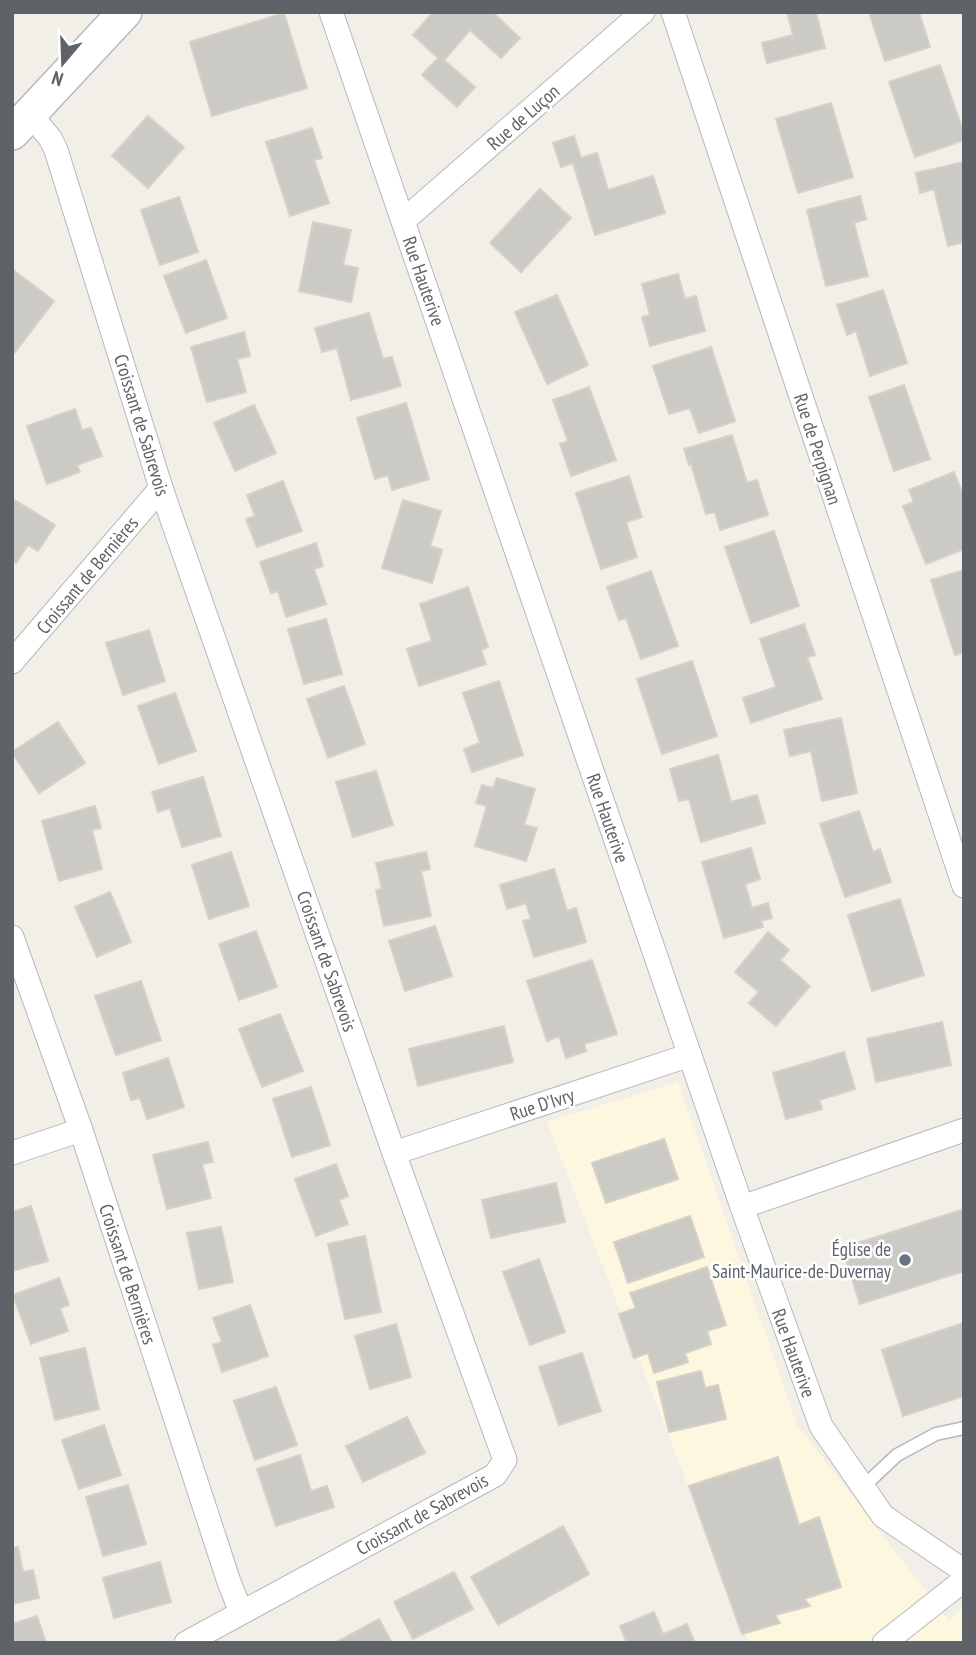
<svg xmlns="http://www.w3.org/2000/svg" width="976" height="1655" viewBox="0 0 976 1655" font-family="'PT Sans Narrow',sans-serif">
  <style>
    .commercial { fill: #fef7e0 }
    .building { fill: #cccac5; stroke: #d6d1c6; stroke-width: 2 }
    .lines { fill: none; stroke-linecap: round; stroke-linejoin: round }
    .lane-casing { stroke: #b5b8bc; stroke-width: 15 }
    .street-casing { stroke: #b5b8bc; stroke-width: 25 }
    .secondary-casing { stroke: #b6babf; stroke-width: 36 }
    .lane { stroke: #fff; stroke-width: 12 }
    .street { stroke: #fff; stroke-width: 23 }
    .secondary { stroke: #fff; stroke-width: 33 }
    .worship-dot { fill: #6b7280; stroke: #fff; stroke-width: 2.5 }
    .labels { text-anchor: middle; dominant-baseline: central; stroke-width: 5; stroke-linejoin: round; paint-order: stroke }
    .street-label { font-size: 19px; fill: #5f6368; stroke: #fff }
    .worship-label { font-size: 19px; fill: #5b616d; stroke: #fff; text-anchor: end }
  </style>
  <rect width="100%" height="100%" fill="#f1efe8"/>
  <!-- commercial -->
  <polygon class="commercial" points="678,1082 797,1425 949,1621 964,1605 964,1643 749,1643 547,1122"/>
  <!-- building -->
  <g class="building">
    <polygon points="433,12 492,12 520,38 501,58 470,30 444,60 475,87 457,107 422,75 438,58 413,35"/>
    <polygon points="787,12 816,12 825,48 767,63 762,43 793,35"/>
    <polygon points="869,12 919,12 930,47 885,61"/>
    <polygon points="284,13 307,88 212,116 190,42"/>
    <polygon points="940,65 964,134 964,140 915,157 889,82"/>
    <polygon points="831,103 853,177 798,193 776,119"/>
    <polygon points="148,116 184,147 148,188 112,156"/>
    <polygon points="312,128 322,158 314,160 329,203 290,216 266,142"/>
    <polygon points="574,136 581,158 597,153 608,190 653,176 665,213 595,235 573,163 561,167 553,143"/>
    <polygon points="964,162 964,242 948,246 934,189 920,193 916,173"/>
    <polygon points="540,189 571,218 521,272 490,243"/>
    <polygon points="860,196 866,219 854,223 868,276 826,286 807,210"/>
    <polygon points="179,197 198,252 160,265 141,210"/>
    <polygon points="313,222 351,230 343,265 358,268 351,302 299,291"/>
    <polygon points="206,260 227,318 186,333 164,276"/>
    <polygon points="12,269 54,301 12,356"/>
    <polygon points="678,274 685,299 696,296 705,331 650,346 642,317 650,315 642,284"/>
    <polygon points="883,290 907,363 870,376 856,331 847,335 837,305"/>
    <polygon points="557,295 588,365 547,384 515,312"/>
    <polygon points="369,313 383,359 392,357 401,386 351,400 337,348 322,352 315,328"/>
    <polygon points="244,332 250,356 237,359 246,392 207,402 191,347"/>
    <polygon points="711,347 735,421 699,433 690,408 669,414 653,366"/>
    <polygon points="904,385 930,459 894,471 869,397"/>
    <polygon points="589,387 616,460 571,476 560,444 568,441 553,400"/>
    <polygon points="406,403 429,479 392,490 388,475 375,479 357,418"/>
    <polygon points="254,405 276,453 235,471 214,423"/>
    <polygon points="75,409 82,430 91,428 102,456 77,465 80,472 47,484 27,426"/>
    <polygon points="732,435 747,483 757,480 768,515 720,530 715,512 706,514 691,464 689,465 684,449"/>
    <polygon points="954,472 964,497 964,549 926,564 903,506 914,502 909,490"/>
    <polygon points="629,476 642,517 626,522 637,557 601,569 576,493"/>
    <polygon points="283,481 302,531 257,547 246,519 255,516 247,495"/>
    <polygon points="13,499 55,525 38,551 28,545 16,563 12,561"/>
    <polygon points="403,500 441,511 430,546 442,550 432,583 382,568"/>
    <polygon points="774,531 799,606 751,623 725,547"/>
    <polygon points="316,543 323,566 314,569 326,604 286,617 278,591 271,593 260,562"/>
    <polygon points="964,570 964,652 955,655 931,580"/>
    <polygon points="651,571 678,646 641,659 626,618 619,620 607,587"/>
    <polygon points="468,587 488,647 481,650 486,664 419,686 407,649 432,641 420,604"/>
    <polygon points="326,619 342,674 304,684 288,629"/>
    <polygon points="804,624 815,655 807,657 822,699 751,723 743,698 776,687 760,639"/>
    <polygon points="149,630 165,681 123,695 106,643"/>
    <polygon points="692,661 717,736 662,754 637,679"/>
    <polygon points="499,681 523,755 472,772 464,749 480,743 463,693"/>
    <polygon points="344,686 365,744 328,758 307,699"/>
    <polygon points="175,693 196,751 159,764 138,706"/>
    <polygon points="841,718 857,793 822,801 811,751 790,756 784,730"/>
    <polygon points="58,722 85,763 39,793 12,752"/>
    <polygon points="718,755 731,802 757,795 765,823 701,842 689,799 679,801 670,769"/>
    <polygon points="376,771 393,825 353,837 336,782"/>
    <polygon points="203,777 221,836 182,847 170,808 158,812 152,792"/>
    <polygon points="497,778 535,789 524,825 537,828 526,861 475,846 487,806 476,803 482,785 493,788"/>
    <polygon points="95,806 101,828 92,830 102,869 59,881 42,821"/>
    <polygon points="859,811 873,852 880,849 891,882 845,897 820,824"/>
    <polygon points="751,848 760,879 745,884 752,908 768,903 772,918 761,921 763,927 724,938 702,862"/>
    <polygon points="231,852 249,906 209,919 192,865"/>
    <polygon points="426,852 430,869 421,871 431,916 384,926 376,890 382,889 376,863"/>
    <polygon points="554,869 567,911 576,908 586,942 534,957 523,921 531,919 526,903 507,909 500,885"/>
    <polygon points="110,892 131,942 97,957 75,907"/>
    <polygon points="900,899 924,975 872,991 848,915"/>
    <polygon points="435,926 452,976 405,991 389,941"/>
    <polygon points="256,931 277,987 239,1000 219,944"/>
    <polygon points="768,932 789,950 780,960 810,986 776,1026 749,1003 759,992 735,972"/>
    <polygon points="592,960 617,1034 584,1044 586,1051 566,1058 559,1036 547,1041 527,981"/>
    <polygon points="141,981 161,1040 116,1055 95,996"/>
    <polygon points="280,1014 303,1071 262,1087 239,1029"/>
    <polygon points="942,1022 951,1065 876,1082 867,1039"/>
    <polygon points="504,1026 513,1062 418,1086 409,1049"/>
    <polygon points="844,1052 855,1089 819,1100 822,1109 786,1119 773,1073"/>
    <polygon points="168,1058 184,1107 147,1119 140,1098 131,1100 123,1073"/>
    <polygon points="311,1087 330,1145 292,1157 273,1099"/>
    <polygon points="664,1139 678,1179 606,1203 592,1163"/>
    <polygon points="208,1142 213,1162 202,1164 211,1198 167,1209 153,1155"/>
    <polygon points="336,1164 348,1196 339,1200 348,1224 316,1236 295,1179"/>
    <polygon points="556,1183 565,1222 491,1238 482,1200"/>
    <polygon points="31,1206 48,1261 12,1271 12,1212"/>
    <polygon points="964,1209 964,1271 860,1304 842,1248"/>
    <polygon points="690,1216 704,1257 628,1283 614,1242"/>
    <polygon points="221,1227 233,1282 199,1289 187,1233"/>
    <polygon points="365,1236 381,1312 345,1319 328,1244"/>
    <polygon points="539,1259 565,1332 530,1345 503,1272"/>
    <polygon points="707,1267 726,1325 707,1331 711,1344 685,1353 688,1362 654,1373 648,1353 634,1358 619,1314 636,1308 630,1293"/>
    <polygon points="59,1278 69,1305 60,1308 68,1331 31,1344 13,1295"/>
    <polygon points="250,1305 268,1356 222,1372 213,1345 222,1342 213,1318"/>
    <polygon points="964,1323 964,1396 903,1416 882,1350"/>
    <polygon points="396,1324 411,1377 370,1389 355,1336"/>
    <polygon points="85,1348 99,1409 55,1420 40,1358"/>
    <polygon points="582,1353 601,1411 559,1425 539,1367"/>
    <polygon points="701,1371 705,1388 718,1385 726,1419 669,1432 657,1382"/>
    <polygon points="276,1387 297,1445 255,1460 234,1401"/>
    <polygon points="407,1417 425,1453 363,1482 346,1446"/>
    <polygon points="104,1425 121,1475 79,1489 62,1440"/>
    <polygon points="300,1455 311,1491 327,1486 334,1507 276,1526 257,1469"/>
    <polygon points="778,1457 799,1525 819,1517 841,1587 804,1599 810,1606 775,1615 780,1623 742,1634 689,1486"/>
    <polygon points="128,1485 146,1544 103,1556 86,1497"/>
    <polygon points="563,1526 589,1574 498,1625 471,1577"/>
    <polygon points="18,1547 23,1572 33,1570 39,1598 12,1604 12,1548"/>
    <polygon points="160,1562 171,1602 114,1618 103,1578"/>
    <polygon points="454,1572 473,1609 413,1639 394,1602"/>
    <polygon points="654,1612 663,1634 687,1624 695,1643 627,1643 620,1626"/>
    <polygon points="37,1616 46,1643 12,1643 12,1624"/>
    <polygon points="379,1619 392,1643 335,1643"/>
  </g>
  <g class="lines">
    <defs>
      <polyline id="lane" points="863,1487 897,1455 936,1434 964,1428"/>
      <g id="street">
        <polyline points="331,12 742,1207 821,1426 883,1516 964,1571"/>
        <polyline points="673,12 964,886"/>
        <polyline points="30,114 50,138 56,150 161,488 394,1153 505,1460 495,1475 186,1643"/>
        <polyline points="403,221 643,12"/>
        <polyline points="12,662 161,488"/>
        <polyline points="12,937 81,1130 229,1582 241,1612"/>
        <polyline points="12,1153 81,1130"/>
        <polyline points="394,1153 690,1055"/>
        <polyline points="742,1207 964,1130"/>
        <polyline points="884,1643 964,1580"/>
      </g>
      <polyline id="secondary" points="12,133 125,12"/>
    </defs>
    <!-- lane casing -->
    <use href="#lane" class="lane-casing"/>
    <!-- street casing -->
    <use href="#street" class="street-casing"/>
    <!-- secondary casing -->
    <use href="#secondary" class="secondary-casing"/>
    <!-- lane -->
    <use href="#lane" class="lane"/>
    <!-- street -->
    <use href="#street" class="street"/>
    <!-- secondary -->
    <use href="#secondary" class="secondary"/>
  </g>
  <!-- markers -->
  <circle class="worship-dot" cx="905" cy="1260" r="7"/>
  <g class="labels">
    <!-- street labels -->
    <g class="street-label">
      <text transform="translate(523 117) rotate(-41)">Rue de Luçon</text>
      <text transform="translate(424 281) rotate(71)">Rue Hauterive</text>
      <text transform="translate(142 425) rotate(73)">Croissant de Sabrevois</text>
      <text transform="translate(818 449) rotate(72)">Rue de Perpignan</text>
      <text transform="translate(87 575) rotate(-50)">Croissant de Bernières</text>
      <text transform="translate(608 818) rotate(71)">Rue Hauterive</text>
      <text transform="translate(327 961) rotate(71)">Croissant de Sabrevois</text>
      <text transform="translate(542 1104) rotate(-18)">Rue D'Ivry</text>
      <text transform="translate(128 1274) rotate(72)">Croissant de Bernières</text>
      <text transform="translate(794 1353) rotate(70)">Rue Hauterive</text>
      <text transform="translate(422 1514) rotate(-29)">Croissant de Sabrevois</text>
    </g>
    <!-- worship labels -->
    <g class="worship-label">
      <text x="891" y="1249">Église de<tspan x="891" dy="22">Saint-Maurice-de-Duvernay</tspan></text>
    </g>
  </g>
  <!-- border -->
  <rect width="976" height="1655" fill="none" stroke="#5f6368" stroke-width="28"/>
  <!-- north arrow -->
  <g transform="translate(63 63) rotate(199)" stroke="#ffffff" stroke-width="5" paint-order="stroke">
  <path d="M0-5L12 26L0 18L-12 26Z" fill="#5f6368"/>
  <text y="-10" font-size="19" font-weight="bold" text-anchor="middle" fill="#5f6368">N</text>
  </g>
</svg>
